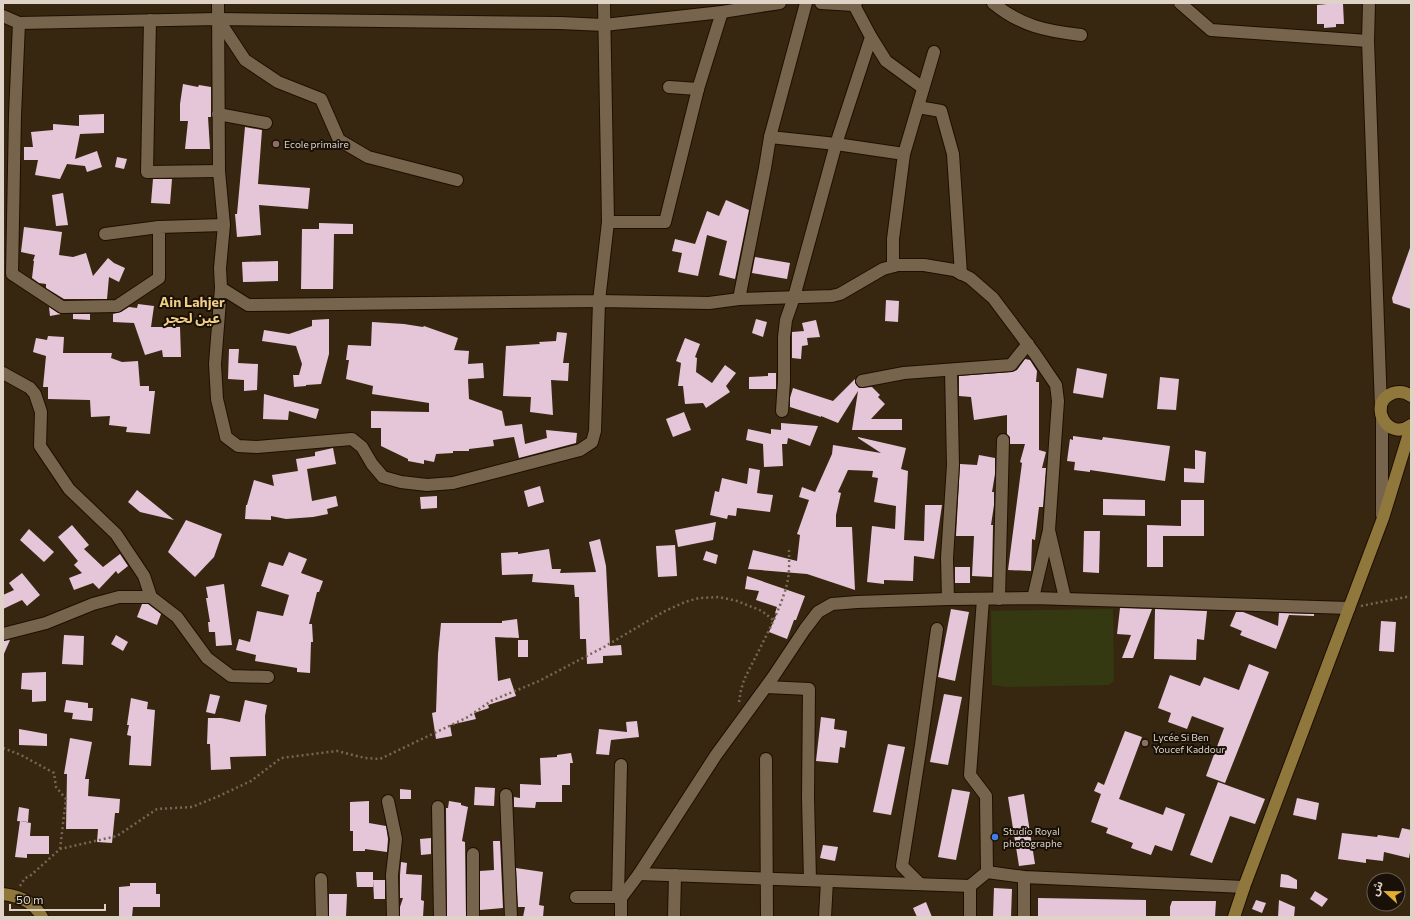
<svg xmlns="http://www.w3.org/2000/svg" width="1414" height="920" viewBox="0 0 1414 920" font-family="Commissioner,'Noto Sans Arabic',sans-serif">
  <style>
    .green { fill: #353912 }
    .building { fill: #e5c6d9 }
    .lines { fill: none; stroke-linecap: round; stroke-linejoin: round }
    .minor-casing { stroke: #1e0f00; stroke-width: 14 }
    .major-casing { stroke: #1e0f00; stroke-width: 14 }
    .path { stroke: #766754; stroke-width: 2.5; stroke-dasharray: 2 3; stroke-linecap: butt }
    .minor { stroke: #77644c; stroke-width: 12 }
    .major { stroke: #90773b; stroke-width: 12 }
    .education-dot { fill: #8d6e63; stroke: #191108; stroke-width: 1.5 }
    .shop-dot { fill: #3f7fe0; stroke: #191108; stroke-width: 1.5 }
    .labels { text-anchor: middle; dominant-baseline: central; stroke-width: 4; stroke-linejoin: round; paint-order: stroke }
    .poi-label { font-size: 10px; fill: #ded3c6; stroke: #191108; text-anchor: start }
    .district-label { font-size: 14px; font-weight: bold; fill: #f0cd83; stroke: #191108 }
  </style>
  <rect width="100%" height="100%" fill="#382710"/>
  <!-- green -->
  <polygon class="green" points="1113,609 1114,681 1109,685 1006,687 992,685 991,611"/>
  <!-- building -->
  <g class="building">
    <polygon points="1327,3 1343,4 1344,24 1336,24 1336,27 1324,28 1324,24 1317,24 1317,5 1327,4"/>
    <polygon points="183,84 198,87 199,85 211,87 211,117 208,117 210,149 185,149 188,121 180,121 180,104"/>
    <polygon points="104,114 104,133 80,134 75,159 97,151 102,167 87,172 85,166 67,164 60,179 35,175 38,160 24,160 24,147 33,147 31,132 53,130 53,124 79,126 79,115"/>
    <polygon points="245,127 262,130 258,184 310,188 308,209 259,205 261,235 237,237 235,214 237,214"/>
    <polygon points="117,157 127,159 124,169 115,167"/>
    <polygon points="153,179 172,179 170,204 151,203"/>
    <polygon points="63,193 68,225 56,226 52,195"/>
    <polygon points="726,200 749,210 735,279 719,275 727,241 707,235 698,276 678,272 682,253 672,251 675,239 695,244 707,211 719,216"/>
    <polygon points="319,223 353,224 353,234 334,234 333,289 301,289 302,229 319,229"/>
    <polygon points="24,227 62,232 59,255 73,257 86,253 93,276 108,258 114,263 125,268 119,282 109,277 107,299 64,299 46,288 46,284 39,283 32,278 34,261 33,261 35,255 21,252"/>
    <polygon points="1410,248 1411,248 1411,309 1393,303 1392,298"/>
    <polygon points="755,257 790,263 787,279 752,273"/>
    <polygon points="278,261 278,281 243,282 242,262"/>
    <polygon points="886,300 899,301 898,322 885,321"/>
    <polygon points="138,304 154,306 151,327 180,327 181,357 163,357 162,350 145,355 134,323 113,322 113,314 121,312 129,307 137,308"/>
    <polygon points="49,307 58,313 61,314 50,316"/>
    <polygon points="73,314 90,314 90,320 73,319"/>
    <polygon points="329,319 329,354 321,384 306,385 306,386 294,387 293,375 299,375 302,364 296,346 262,341 264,330 289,334 312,326 312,320"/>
    <polygon points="756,319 767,322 763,337 752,333"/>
    <polygon points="816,320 820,337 807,338 808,345 802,346 801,359 792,358 792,332 804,331 802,323"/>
    <polygon points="372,322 404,324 423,327 424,326 458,338 454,350 469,351 468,364 483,363 484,378 468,379 469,399 502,411 505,426 522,424 525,444 547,438 546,430 577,433 576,443 519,458 514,437 493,440 494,446 469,449 469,451 453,451 453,453 436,454 434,462 424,460 424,464 408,461 408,459 381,446 381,428 371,428 371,411 429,412 429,403 372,394 373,386 346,379 349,360 346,360 348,345 371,346"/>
    <polygon points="557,332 567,333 563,363 569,363 568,381 551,380 553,415 530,412 531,397 503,396 506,346 540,344 539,342 556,341"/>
    <polygon points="48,336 64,337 63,353 112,353 111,358 122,362 138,361 140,386 149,386 149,391 155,391 150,434 126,432 127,427 109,425 110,416 91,417 90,400 48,399 48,387 43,387 46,356 33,352 36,338 47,340"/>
    <polygon points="685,338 700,344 695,357 697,358 696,372 712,383 725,365 736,373 726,386 730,392 706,408 703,403 685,404 683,386 678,386 681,363 676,361"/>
    <polygon points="229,349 239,349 238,363 258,364 257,390 244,391 244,380 228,379"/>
    <polygon points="1025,359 1030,360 1037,371 1036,382 1039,382 1039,450 1046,452 1042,468 1046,468 1043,507 1039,507 1035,540 1032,539 1031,571 1008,570 1022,463 1020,462 1025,444 1010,444 1010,437 1007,434 1007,415 974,420 971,397 959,396 959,376 1012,372 1017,370"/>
    <polygon points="1077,368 1107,374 1103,398 1073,393"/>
    <polygon points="768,373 776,373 776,389 749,389 749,377 768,376"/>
    <polygon points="1160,377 1179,379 1176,410 1157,409"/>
    <polygon points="855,379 855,383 859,388 872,387 880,395 878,397 885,404 871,419 902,419 902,430 852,430 858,391 838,423 821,416 821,417 790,407 790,398 793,388 833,401"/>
    <polygon points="264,394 319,409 316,419 289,411 288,420 263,419"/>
    <polygon points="684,412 691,430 673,437 666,419"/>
    <polygon points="781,423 818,426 810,446 788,438 787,444 782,444 783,466 764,467 763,444 746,440 748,429 771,434 771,429 781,430"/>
    <polygon points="1073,436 1102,440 1103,437 1170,446 1165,481 1090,470 1090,472 1074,470 1075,462 1067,461 1070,439 1073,440"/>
    <polygon points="858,437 906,448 901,469 908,471 904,540 924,541 925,505 942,505 934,559 914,556 913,581 884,580 884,584 867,582 872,526 895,529 896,506 874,502 878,478 872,477 873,471 848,470 838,492 841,493 836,515 836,527 852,527 855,590 807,574 748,569 753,550 797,561 800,535 797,534 809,500 799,497 802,487 815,492 832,454 833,445 881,453 858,438"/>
    <polygon points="333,448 336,464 307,469 312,501 336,496 338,506 327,509 328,514 313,517 286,519 271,516 271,520 245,519 246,505 247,505 254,480 274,486 272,475 298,471 296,459 315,456 315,452"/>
    <polygon points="1195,450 1206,452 1204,483 1184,482 1184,468 1195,469"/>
    <polygon points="979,455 995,458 995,474 992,492 994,492 994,505 991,525 993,525 992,577 972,576 974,536 956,536 960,464 977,465"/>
    <polygon points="749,468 760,470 757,493 773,495 770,512 737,508 736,516 728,515 727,519 710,515 715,491 719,492 722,478 747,484"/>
    <polygon points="540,486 544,502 528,507 524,491"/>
    <polygon points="137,490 174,520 140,512 128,502"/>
    <polygon points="437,496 437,508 421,509 420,497"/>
    <polygon points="1103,499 1145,500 1145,516 1103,515"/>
    <polygon points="1181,500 1204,500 1204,536 1163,536 1163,567 1147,567 1147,525 1181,526"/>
    <polygon points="186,520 222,534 214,557 195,577 168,552"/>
    <polygon points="716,522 713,540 678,547 675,530"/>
    <polygon points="72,525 89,545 84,549 103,567 120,554 128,566 118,574 116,571 99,589 93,583 74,590 69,578 82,573 74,565 78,561 58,537"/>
    <polygon points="29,529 54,552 44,562 20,540"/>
    <polygon points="1084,531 1100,531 1099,573 1083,572"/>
    <polygon points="600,539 606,566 610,646 621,645 622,655 603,656 603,663 587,664 586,639 580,639 579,597 575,597 574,585 532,582 533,574 502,575 501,553 518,552 518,554 549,549 552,569 561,569 560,573 596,572 589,542"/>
    <polygon points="675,545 677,576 658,577 656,546"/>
    <polygon points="706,551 718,555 716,564 703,560"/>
    <polygon points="289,552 307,559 301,573 323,581 319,592 317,592 309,624 312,624 313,642 311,642 310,673 297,672 297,668 255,661 256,655 236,650 239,639 250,642 257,611 283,616 289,595 261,586 269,562 283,566"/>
    <rect x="955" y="567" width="15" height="16"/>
    <polygon points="22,573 40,595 27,606 22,600 3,609 3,595 14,590 9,583"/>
    <polygon points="747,576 805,596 796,620 794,620 787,639 769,632 777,613 775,613 777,607 756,600 759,591 745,589"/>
    <polygon points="224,584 232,645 216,646 215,632 209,632 208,622 210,622 206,598 208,598 206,587"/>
    <polygon points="142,604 148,604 161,614 157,625 137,617"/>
    <polygon points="1120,608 1152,609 1133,658 1122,658 1131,635 1117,634"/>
    <polygon points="951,609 969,612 955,681 938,677"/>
    <polygon points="1155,609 1207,611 1204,640 1197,639 1196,660 1154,659"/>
    <polygon points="1236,612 1243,612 1278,626 1279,613 1314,614 1314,616 1289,615 1276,649 1240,635 1242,631 1230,626"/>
    <polygon points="517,619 519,638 495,637 498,681 510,678 516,696 488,705 489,708 474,713 476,719 450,725 452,736 436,739 432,713 436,712 438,654 441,623 502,623 502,621"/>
    <polygon points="1381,621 1396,622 1394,652 1379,651"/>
    <polygon points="64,635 84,636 83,665 62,664"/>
    <polygon points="116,635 128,642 123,651 111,644"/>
    <polygon points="10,640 3,656 3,641"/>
    <rect x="518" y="640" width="10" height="17"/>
    <polygon points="1249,664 1269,672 1225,783 1206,776 1224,728 1192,716 1187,729 1168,722 1171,713 1158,708 1170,675 1200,686 1204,677 1239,690"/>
    <polygon points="46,672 46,701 32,702 32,690 21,689 22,673"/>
    <polygon points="210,694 220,696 215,714 206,712"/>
    <polygon points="944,694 962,697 948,765 930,762"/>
    <polygon points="131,698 148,702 147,709 155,710 151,766 129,765 131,736 127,735 129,725 127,725"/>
    <polygon points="66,700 88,703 88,708 93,708 92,721 72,719 73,713 64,712"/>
    <polygon points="245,700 267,705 265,716 266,756 230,757 231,769 211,770 210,744 207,744 208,718 221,718 240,722"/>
    <polygon points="821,717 835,719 834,729 847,731 845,748 840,747 838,763 816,761"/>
    <polygon points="637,721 639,737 611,740 609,755 596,754 599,729 627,732 626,722"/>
    <polygon points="19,729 47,734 47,746 19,745"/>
    <polygon points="1125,731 1142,737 1119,799 1163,815 1166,807 1185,814 1172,851 1155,845 1151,855 1131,848 1133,843 1106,833 1108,828 1091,822 1101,794 1094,791 1098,782 1104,785"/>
    <polygon points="70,738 92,742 85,779 89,779 88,796 120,799 119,813 115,813 112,843 97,842 98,829 66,829 67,774 64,774"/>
    <polygon points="888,744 905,747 891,815 873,812"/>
    <polygon points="571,753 573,763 570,763 570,785 562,785 562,802 536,802 535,808 514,807 514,797 520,798 520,784 541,785 540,758 557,757 557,755"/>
    <polygon points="1218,782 1265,799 1255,824 1230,816 1212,863 1190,855"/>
    <polygon points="475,787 495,788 494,806 474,805"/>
    <polygon points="400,789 411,790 411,799 400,799"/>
    <polygon points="952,789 970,792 956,860 938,857"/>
    <polygon points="1024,794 1035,864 1019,866 1008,797"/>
    <polygon points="1297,798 1319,803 1316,820 1293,815"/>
    <polygon points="369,801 369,823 386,826 388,839 387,852 365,849 365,851 353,851 353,831 350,831 350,802"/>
    <polygon points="449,801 461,803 461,805 468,807 462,841 465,842 466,917 447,917 446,808 448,808"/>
    <polygon points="19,807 29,809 28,822 17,821"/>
    <polygon points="20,821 31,823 30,836 49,836 49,854 27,854 27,858 15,857"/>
    <polygon points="1402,828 1411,830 1411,847 1409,858 1384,852 1383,861 1366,859 1366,863 1338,859 1342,833 1377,837 1378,835 1399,838"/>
    <polygon points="431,838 431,854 421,855 420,839"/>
    <polygon points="493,841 500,841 503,908 480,910 480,871 494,870"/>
    <polygon points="823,845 838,847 835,861 820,858"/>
    <polygon points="401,862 407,863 406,874 422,875 421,900 424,901 423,917 400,917 400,907 403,898 400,898 400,875"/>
    <polygon points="516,868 543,872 539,905 544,906 543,917 523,917 525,907 518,907"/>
    <polygon points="356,872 373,872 373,887 357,887"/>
    <polygon points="1281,874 1288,875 1297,880 1297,889 1280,887"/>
    <polygon points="373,880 385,880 385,899 374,899"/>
    <polygon points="130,883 156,883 156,894 160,894 160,907 133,907 132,917 119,917 119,887 130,886"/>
    <polygon points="994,888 1012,889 1011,917 993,917"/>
    <polygon points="1315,891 1328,899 1322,907 1310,899"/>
    <polygon points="329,894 347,894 346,917 329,917"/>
    <polygon points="1038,898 1146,900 1146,917 1038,917"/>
    <polygon points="1256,900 1266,903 1262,913 1252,909"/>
    <polygon points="1279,900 1295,907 1294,917 1278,917"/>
    <polygon points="1172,901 1216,901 1215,917 1170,917 1170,907"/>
    <polygon points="926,902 932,917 917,917 913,908"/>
  </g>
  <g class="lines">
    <defs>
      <g id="minor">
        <polyline points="218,3 219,171 224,225 220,268 221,288 248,305 599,301 608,222 604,3"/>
        <polyline points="821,3 854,5 856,3"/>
        <path d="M993,3C1021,26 1046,31 1081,35"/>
        <polyline points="1180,3 1211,30 1368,41"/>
        <polyline points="1369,3 1368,41 1381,408"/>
        <polyline points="3,16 19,23 218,19 560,23 604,25 722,12 780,3"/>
        <polyline points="218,19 245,60 278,82 321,99 339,140 368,157 457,180"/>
        <polyline points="150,20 147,172 219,171"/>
        <polyline points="19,23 15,115 12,274 62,307 117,306 159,278 159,227 224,225"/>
        <polyline points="871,37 886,61 923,88"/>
        <polyline points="669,87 698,89"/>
        <polyline points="918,107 941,111 953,154 961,274"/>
        <polyline points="218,114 266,123"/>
        <polyline points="770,137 836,144 904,154"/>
        <polyline points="608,222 665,222 698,89 722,12"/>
        <polyline points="105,234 159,227"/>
        <polyline points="893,266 893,239 904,154 934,52"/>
        <polyline points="221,288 215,364 217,399 226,437 238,446 257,447 352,439 362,447 372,464 383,477 401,482 427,485 453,483 580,450 592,442 595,431 599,301 709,303 739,299 832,296 840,294 883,269 898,265 924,265 954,270 970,278 993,298 1035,354 1056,385 1058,401 1049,530"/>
        <polyline points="739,299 765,168 770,137 806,3"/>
        <polyline points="3,373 30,388 35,394 41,412 40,446 69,489 116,534 144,576 151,597 177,617 207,658 231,676 268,677"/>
        <polyline points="862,381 904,373 1011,365 1028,344"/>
        <polyline points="782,411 784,381 784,337 786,320 794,297 836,144 871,37 854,5"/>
        <polyline points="1382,418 1382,515"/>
        <polyline points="1033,598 1049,530 1065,598"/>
        <polyline points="948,599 947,558 953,465 951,370"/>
        <polyline points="983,599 970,775 986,796 987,872"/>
        <polyline points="999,599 1003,440"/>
        <polyline points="3,634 46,623 93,604 119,597 151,597"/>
        <polyline points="766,687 809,689 808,798 810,880"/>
        <polyline points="766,759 767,917"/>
        <polyline points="621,765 618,897 621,898"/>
        <polyline points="506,795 511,917"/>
        <polyline points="388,801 396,839 392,875 393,917"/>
        <polyline points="438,807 440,917"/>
        <polyline points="473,854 473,917"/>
        <polyline points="639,874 970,886 987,872 1024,877 1244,887"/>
        <polyline points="321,879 322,917"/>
        <polyline points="920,884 902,866 921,745 937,629"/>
        <polyline points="576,897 618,897"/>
        <polyline points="621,917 621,898 639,874 716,755 773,677 805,629 818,612 832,604 857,602 948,599 1033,598 1349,608"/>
        <polyline points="674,917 675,875"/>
        <polyline points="825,917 827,881"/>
        <polyline points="970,917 970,886"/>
        <polyline points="1024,917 1024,877"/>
      </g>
      <g id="major">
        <path d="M1411,396C1406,392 1400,391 1393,393C1366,403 1388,443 1411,425"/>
        <path d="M3,894C19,896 34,902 42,917"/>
        <polyline points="1234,917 1244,887 1383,518 1411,427"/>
      </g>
    </defs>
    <!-- minor casing -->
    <use href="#minor" class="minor-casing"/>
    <!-- major casing -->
    <use href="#major" class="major-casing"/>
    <!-- path -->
    <g class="path">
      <polyline points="1361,606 1411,596"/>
      <path d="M739,702L741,690L744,680C758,651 779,615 787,584C790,572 789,559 789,547"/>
      <polyline points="3,748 21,755 54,773 56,787 66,799 60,849"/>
      <polyline points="20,886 25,878 30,876 60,849 117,836 157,809 192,807 219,796 251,781 281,758 337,751 365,758 380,759 468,717 491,701 539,681 604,647 663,612 685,602 699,598 719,597 737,601 762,611 773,620"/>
    </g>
    <!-- minor -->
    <use href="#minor" class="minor"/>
    <!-- major -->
    <use href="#major" class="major"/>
  </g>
  <!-- markers -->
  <g class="education-dot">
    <circle cx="276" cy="144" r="4"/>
    <circle cx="1145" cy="743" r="4"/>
  </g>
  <circle class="shop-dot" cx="995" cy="837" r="4"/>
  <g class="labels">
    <!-- poi labels -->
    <g class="poi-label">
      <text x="284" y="144">Ecole primaire</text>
      <text x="1153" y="737">Lycée Si Ben<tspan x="1153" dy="12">Youcef Kaddour</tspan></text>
      <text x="1003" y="831">Studio Royal<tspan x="1003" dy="12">photographe</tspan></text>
    </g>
    <!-- district labels -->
    <g class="district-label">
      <text x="192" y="301">Ain Lahjer<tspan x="192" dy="16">عين لحجر</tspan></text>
    </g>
  </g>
  <!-- border -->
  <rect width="1414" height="920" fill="none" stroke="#ded3c6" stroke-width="8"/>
  <!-- north arrow -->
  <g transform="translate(1386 892) rotate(292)"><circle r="19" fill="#191108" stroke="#685f54"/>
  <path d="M0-3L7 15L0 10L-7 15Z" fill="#e2af34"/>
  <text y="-6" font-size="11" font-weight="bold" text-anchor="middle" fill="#ded3c6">ش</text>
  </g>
  <!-- scale -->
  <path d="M10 904v6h95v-6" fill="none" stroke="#ded3c6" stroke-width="2"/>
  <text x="16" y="904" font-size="12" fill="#ded3c6" stroke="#191108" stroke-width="3" paint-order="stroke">50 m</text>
</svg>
